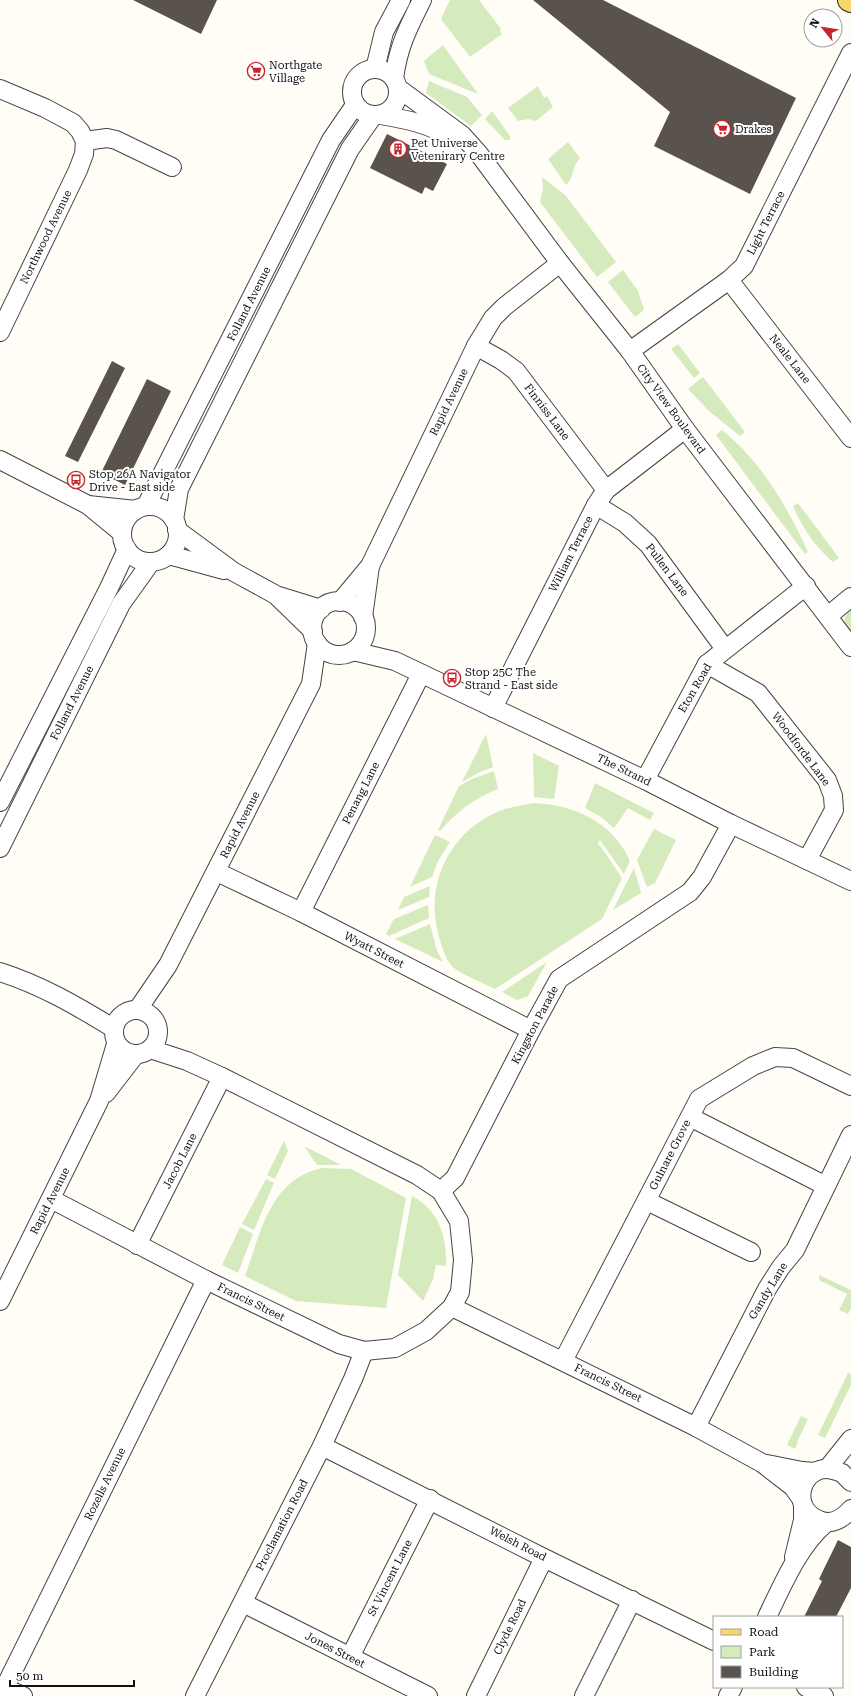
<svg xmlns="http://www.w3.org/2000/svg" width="851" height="1696" viewBox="0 0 851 1696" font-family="'Roboto Serif',serif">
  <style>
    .green { fill: #d5ebbd }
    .building { fill: #5a524d }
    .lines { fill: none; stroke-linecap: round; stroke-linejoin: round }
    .minor-casing { stroke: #444; stroke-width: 20 }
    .major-casing { stroke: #222; stroke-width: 24 }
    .minor { stroke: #fff; stroke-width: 18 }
    .major { stroke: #f9d66b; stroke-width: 22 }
    .labels { text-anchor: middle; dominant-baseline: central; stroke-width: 4; stroke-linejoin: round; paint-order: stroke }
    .poi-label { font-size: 11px; fill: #111; stroke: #fff; text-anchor: start }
    .street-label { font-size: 11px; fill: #111; stroke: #fff }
  </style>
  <rect width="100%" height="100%" fill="#fffdf5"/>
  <!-- green -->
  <g class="green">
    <polygon points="450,0 479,0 501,29 500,31 502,34 470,57 441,19"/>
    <polygon points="443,45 478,94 429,74 424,61"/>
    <polygon points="429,81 467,97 482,115 471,126 426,93"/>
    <polygon points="538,86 544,98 547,96 553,107 536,121 528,119 518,121 508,108"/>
    <polygon points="492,111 510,136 510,140 505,140 485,119"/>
    <path d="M568,142L580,158C572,166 574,178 566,185L548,159Z"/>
    <polygon points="542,177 566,196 616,262 597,277 540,202 543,188"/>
    <polygon points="623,270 638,291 644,310 635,317 608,282"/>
    <polygon points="678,344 700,373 694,378 671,349"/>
    <polygon points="703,377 745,432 740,436 710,412 688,389"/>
    <path d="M722,430C761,461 788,508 808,552L805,554L716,435Z"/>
    <path d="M798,503L839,558L833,562C815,547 802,527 793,506Z"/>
    <path d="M851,609V637C845,627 840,618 851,609Z"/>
    <polygon points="486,734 493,767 480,772 462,782"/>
    <polygon points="533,753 559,766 554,799 534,797"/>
    <path d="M494,771L498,789C475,798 456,812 440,831L438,830L459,786L472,779Z"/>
    <polygon points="595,783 654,813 650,820 628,808 614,828 601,817 585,808"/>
    <path d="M533,803C573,804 613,822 630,861L624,874L600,840L598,844C603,848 617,871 622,878L602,919L495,989C485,984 461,974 454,968C446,962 440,942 438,932C425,885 450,833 495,813C507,807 520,806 533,803Z"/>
    <polygon points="654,829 676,840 655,883 647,887 637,860"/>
    <polygon points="435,835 450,842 438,861 432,877 410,887"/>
    <polygon points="634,868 641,893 613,910"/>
    <polygon points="430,886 429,897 398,910 404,897"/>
    <polygon points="428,905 429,918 389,936 386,934 394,919"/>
    <polygon points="430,924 437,951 443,962 395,939"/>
    <polygon points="547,962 528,996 517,1000 502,992"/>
    <polygon points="284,1141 288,1151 275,1179 267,1175"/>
    <polygon points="304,1146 341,1165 317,1165"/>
    <path d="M322,1168L351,1169L406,1198L386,1308L296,1301L245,1276C261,1232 270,1179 322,1168Z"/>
    <polygon points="266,1179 274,1183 254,1230 242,1224"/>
    <path d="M412,1196C439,1210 447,1237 446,1266L436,1265L433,1279L423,1301L398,1275Z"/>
    <polygon points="240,1227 253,1234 238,1273 222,1265"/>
    <polygon points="819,1275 851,1290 851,1308 848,1314 839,1310 847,1294 819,1280"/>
    <polygon points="848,1373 851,1374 851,1385 825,1438 818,1435"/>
    <polygon points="801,1416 808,1419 797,1442 798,1442 795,1449 787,1445"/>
  </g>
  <!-- building -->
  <g class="building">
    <polygon points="133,0 217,0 201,34"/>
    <polygon points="533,0 603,0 796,98 750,194 654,146 670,112"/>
    <polygon points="387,134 447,164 433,191 425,187 422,194 370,168"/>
    <polygon points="112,361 125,368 78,462 65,456"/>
    <polygon points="147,379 171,391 125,485 101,473"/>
    <polygon points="838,1540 851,1547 851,1588 836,1617 804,1617 822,1581 819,1579"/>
  </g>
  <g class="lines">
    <defs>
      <g id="minor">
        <circle cx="375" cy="92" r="23"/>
        <polyline points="375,69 384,32 401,0"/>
        <path d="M394,79C398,47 408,28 422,0"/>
        <polyline points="398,88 462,135 479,154 560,263 630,351 685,429 851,647"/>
        <polyline points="0,89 45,108 73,123 80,131 85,141 84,154 78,170 0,332"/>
        <path d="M380,115C405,119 430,124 452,138"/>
        <polyline points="85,141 107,138 116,140 172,167"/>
        <polyline points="729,280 851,438"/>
        <polyline points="476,346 501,360 516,371 606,490"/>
        <polyline points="630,351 729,280 744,266 851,53"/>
        <polyline points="0,460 88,505 122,533"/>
        <polyline points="88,505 136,510"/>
        <polyline points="596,505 625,523 648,544 725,649"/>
        <polyline points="146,506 331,140 355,105"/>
        <circle cx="150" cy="534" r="28"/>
        <polyline points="174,520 179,489 350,149 373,116"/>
        <polyline points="177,530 234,572 276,595 321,609"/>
        <polyline points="169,555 224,570"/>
        <polyline points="278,597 313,631"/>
        <circle cx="339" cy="628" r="27"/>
        <polyline points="340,602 370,566 476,346 493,318 504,307 560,263"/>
        <polyline points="828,616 851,597"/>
        <polyline points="363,617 370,566"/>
        <polyline points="353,651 395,661 645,780 731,824 851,881"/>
        <polyline points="707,664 758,693 827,780 833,796 834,810 807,860"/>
        <polyline points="493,708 596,505 606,490 685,429"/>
        <polyline points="645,780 707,664 806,586"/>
        <polyline points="0,802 109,588 127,549"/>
        <polyline points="0,848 121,604 151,562"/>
        <polyline points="217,872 301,912 531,1030"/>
        <polyline points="301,912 421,674"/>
        <path d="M0,972C41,985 77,1006 113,1028"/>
        <polyline points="138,1009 168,965 311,684 317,643"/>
        <circle cx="136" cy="1032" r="22"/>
        <polyline points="106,1093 136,1054"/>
        <polyline points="690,1117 826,1186"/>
        <polyline points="441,1191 455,1178 531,1030 559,979 690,892 702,877 731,824"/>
        <polyline points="51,1199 206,1280 339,1344 364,1351 395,1348 426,1331 452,1307 460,1292 463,1260 459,1221 441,1191 417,1175 222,1077 187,1061 150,1049"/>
        <polyline points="647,1201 751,1252"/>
        <polyline points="137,1245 222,1077"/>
        <polyline points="0,1301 99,1101 116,1044"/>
        <polyline points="452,1307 696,1427 762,1463 793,1487 800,1497"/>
        <polyline points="563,1361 699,1099 753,1066 775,1057 793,1058 851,1086"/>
        <polyline points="696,1427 767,1289 781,1267 795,1250 851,1135"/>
        <polyline points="322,1446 544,1558 714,1641"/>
        <polyline points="767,1464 802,1471 815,1472"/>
        <polyline points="827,1469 851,1439"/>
        <path d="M851,1482C848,1479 845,1476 842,1473C840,1472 836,1471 833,1470C802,1462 786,1510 822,1521C834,1525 844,1517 851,1509"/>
        <polyline points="794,1557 803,1520 803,1507"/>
        <polyline points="243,1603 428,1696"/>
        <path d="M767,1617C782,1586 799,1545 826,1523"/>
        <polyline points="350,1657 430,1499"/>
        <polyline points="0,1686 23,1696"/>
        <polyline points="5,1687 206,1280"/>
        <polyline points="806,1687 824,1696"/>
        <polyline points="195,1696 322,1446 353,1379 364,1351"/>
        <polyline points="476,1696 544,1558"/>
        <polyline points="584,1696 632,1600"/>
        <polyline points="728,1696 733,1687"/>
      </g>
      <polyline id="major" points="849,0 851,1"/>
    </defs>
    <!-- minor casing -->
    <use href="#minor" class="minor-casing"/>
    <!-- major casing -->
    <use href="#major" class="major-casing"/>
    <!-- minor -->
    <use href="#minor" class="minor"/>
    <!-- major -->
    <use href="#major" class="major"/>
  </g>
  <!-- icons -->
  <defs>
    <symbol id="supermarket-ring" viewBox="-11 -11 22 22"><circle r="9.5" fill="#fff" stroke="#c4262e" stroke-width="1.5"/><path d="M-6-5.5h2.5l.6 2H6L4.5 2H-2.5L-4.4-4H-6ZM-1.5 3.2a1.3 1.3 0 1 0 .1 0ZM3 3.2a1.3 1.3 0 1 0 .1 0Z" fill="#c4262e"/></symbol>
    <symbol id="building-ring" viewBox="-11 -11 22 22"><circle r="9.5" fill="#fff" stroke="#c4262e" stroke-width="1.5"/><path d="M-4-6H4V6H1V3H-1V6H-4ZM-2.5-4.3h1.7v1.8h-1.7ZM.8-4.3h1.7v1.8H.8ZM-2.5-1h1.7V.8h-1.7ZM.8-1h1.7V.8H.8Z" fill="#c4262e"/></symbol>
    <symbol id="bus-ring" viewBox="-11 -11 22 22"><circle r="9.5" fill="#fff" stroke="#c4262e" stroke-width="1.5"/><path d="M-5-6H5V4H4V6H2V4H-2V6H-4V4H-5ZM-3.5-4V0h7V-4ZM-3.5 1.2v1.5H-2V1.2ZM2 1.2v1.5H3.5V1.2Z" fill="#c4262e"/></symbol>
  </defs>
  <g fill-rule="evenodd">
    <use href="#supermarket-ring" x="246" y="61" width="20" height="20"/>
    <use href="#supermarket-ring" x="712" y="119" width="20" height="20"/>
    <use href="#building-ring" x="388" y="139" width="20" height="20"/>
    <use href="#bus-ring" x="66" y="470" width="20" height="20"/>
    <use href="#bus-ring" x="442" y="668" width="20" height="20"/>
  </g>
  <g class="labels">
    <!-- poi labels -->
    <g class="poi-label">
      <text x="269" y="65">Northgate<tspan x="269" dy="13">Village</tspan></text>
      <text x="735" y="129">Drakes</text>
      <text x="411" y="143">Pet Universe<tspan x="411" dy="13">Vetenirary Centre</tspan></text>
      <text x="89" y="474">Stop 26A Navigator<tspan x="89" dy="13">Drive - East side</tspan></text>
      <text x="465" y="672">Stop 25C The<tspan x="465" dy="13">Strand - East side</tspan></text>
    </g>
    <!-- street labels -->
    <g class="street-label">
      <text transform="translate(766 223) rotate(-63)">Light Terrace</text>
      <text transform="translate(46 237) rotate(-64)">Northwood Avenue</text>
      <text transform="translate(249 304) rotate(-63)">Folland Avenue</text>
      <text transform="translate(790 359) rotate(52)">Neale Lane</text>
      <text transform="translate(449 402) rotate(-64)">Rapid Avenue</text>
      <text transform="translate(671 409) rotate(54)">City View Boulevard</text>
      <text transform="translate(547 412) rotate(53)">Finniss Lane</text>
      <text transform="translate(571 554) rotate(-63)">William Terrace</text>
      <text transform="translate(667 570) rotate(53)">Pullen Lane</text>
      <text transform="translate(695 688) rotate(-60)">Eton Road</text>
      <text transform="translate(72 703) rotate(-63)">Folland Avenue</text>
      <text transform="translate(801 749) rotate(53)">Woodforde Lane</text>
      <text transform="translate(624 770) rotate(26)">The Strand</text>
      <text transform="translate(361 793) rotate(-63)">Penang Lane</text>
      <text transform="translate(240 825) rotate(-63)">Rapid Avenue</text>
      <text transform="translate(374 950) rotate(27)">Wyatt Street</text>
      <text transform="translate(535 1025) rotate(-62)">Kingston Parade</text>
      <text transform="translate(670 1155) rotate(-63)">Gulnare Grove</text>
      <text transform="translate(180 1161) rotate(-63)">Jacob Lane</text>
      <text transform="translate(50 1201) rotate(-63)">Rapid Avenue</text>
      <text transform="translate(768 1291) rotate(-59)">Gandy Lane</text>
      <text transform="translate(251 1302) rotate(26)">Francis Street</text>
      <text transform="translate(608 1383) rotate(26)">Francis Street</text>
      <text transform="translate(105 1484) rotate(-64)">Rozells Avenue</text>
      <text transform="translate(282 1525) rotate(-63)">Proclamation Road</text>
      <text transform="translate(518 1544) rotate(27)">Welsh Road</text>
      <text transform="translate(390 1578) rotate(-63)">St Vincent Lane</text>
      <text transform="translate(510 1627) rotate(-64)">Clyde Road</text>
      <text transform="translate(335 1650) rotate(27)">Jones Street</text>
    </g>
  </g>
  <!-- legend -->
  <rect x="713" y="1616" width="130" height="72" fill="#ffffff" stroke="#a0a0a0"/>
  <rect x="721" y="1629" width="20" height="6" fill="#f9d66b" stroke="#a0a0a0"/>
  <text x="749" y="1636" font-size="12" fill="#111111">Road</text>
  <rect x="721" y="1646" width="20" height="12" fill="#d5ebbd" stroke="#a0a0a0"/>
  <text x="749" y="1656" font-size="12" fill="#111111">Park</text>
  <rect x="721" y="1666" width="20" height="12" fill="#5a524d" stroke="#a0a0a0"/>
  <text x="749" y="1676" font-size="12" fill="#111111">Building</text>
  <!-- north arrow -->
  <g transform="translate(823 28) rotate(300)"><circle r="19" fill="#ffffff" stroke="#a0a0a0"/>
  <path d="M0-3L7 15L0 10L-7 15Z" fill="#c4262e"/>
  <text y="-6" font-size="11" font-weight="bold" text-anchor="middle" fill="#111111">N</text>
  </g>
  <!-- scale -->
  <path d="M10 1680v6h124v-6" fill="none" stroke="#111111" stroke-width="2"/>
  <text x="16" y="1680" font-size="12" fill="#111111" stroke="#ffffff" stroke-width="3" paint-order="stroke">50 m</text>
</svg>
